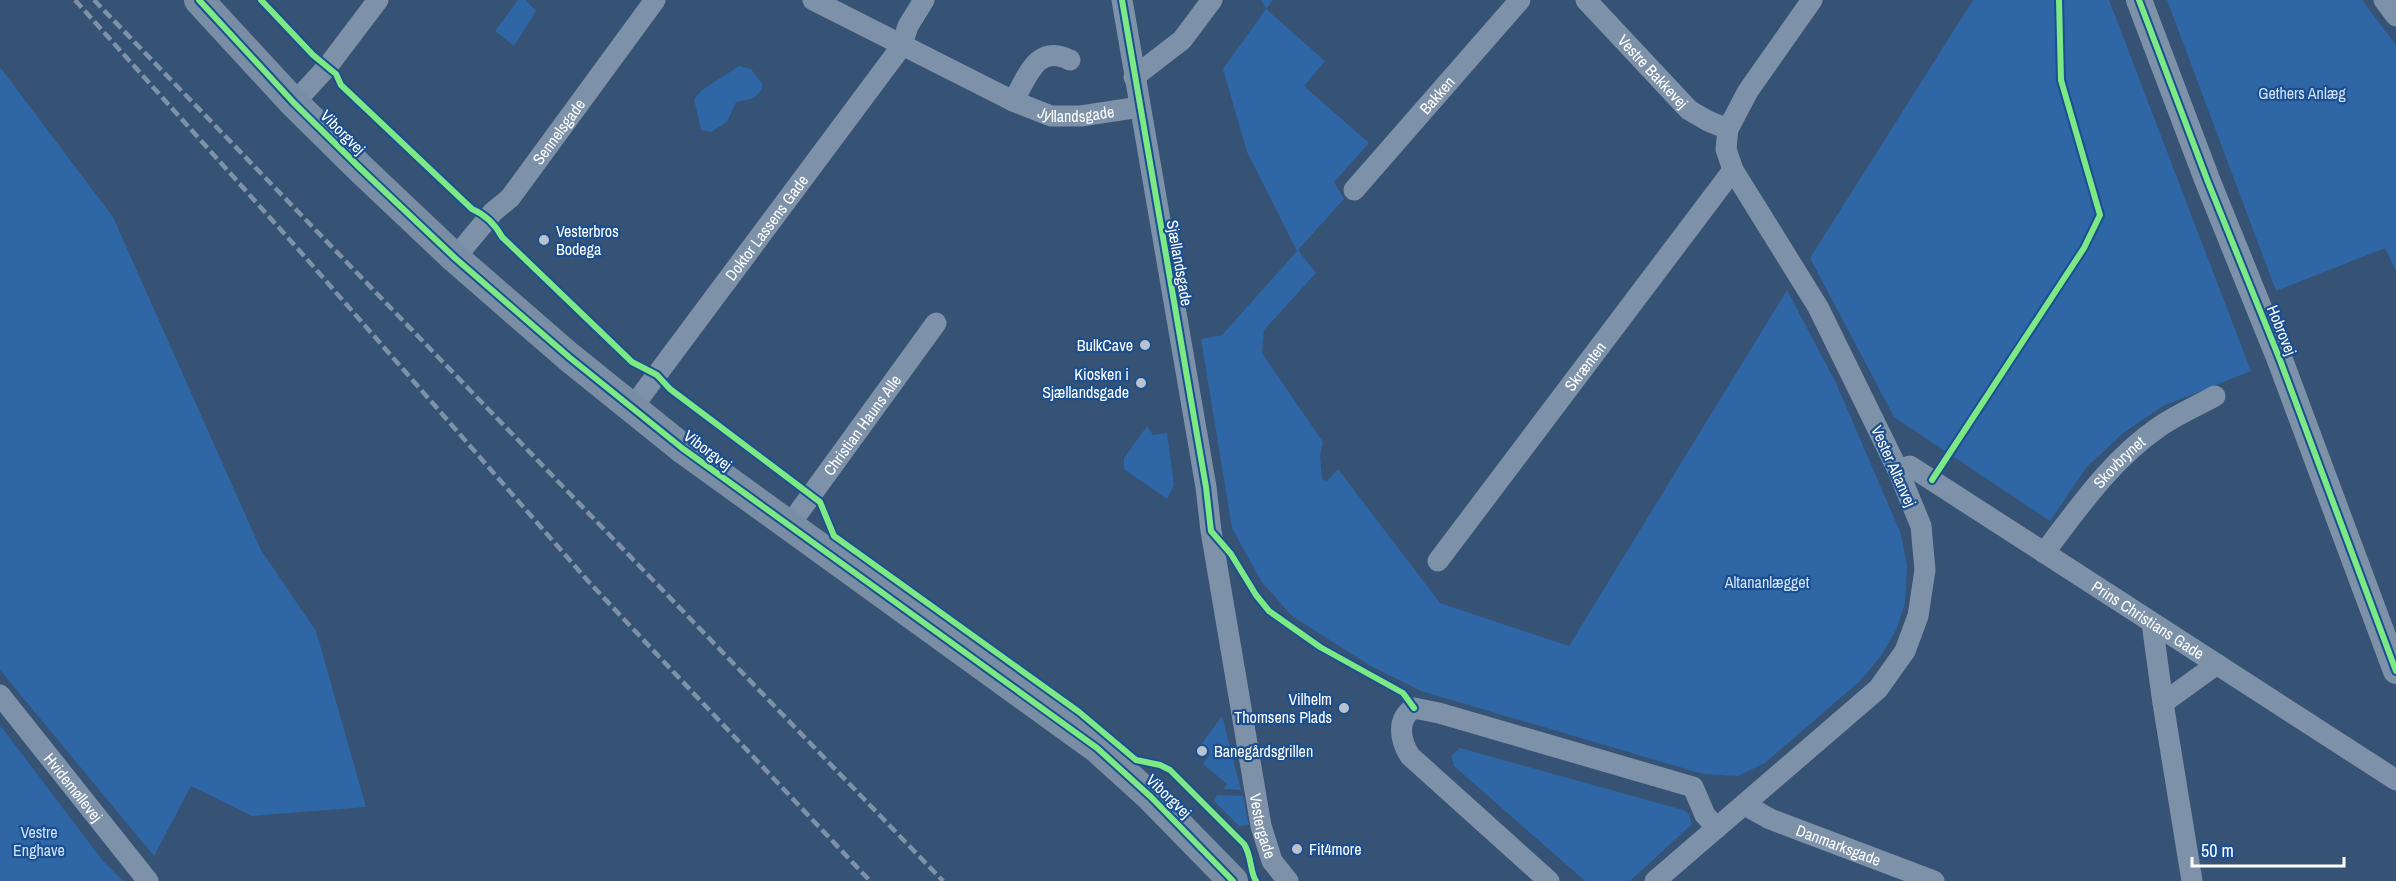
<svg xmlns="http://www.w3.org/2000/svg" width="2396" height="881" viewBox="0 0 2396 881" font-family="'Archivo Narrow',sans-serif">
  <style>
    .green { fill: #2f66a5 }
    .lines { fill: none; stroke-linecap: round; stroke-linejoin: round }
    .minor { stroke: #7d92a8; stroke-width: 21 }
    .tertiary { stroke: #7d92a8; stroke-width: 26 }
    .secondary { stroke: #798da4; stroke-width: 30 }
    .rail { stroke: #7e92a7; stroke-width: 4.5; stroke-dasharray: 10 4.5; stroke-linecap: butt }
    .cycleway-casing { stroke: #1b4f8f; stroke-width: 10 }
    .cycleway { stroke: #7ce984; stroke-width: 6 }
    .poi-dot { fill: #b9c2ce; stroke: #1b4f8f; stroke-width: 2 }
    .labels { text-anchor: middle; dominant-baseline: central; stroke-width: 4.5; stroke-linejoin: round; paint-order: stroke }
    .street-label { font-size: 16px; fill: #fff; stroke: #1b4f8f }
    .park-label { font-size: 16px; fill: #cfe3fa; stroke: #1b4f8f }
    .poi-label { font-size: 16px; fill: #fff; stroke: #1b4f8f; text-anchor: start }
  </style>
  <rect width="100%" height="100%" fill="#365274"/>
  <!-- green -->
  <g class="green">
    <polygon points="518,0 526,0 536,11 514,46 495,31"/>
    <polygon points="1261,0 1273,0 1266,9 1325,61 1304,86 1369,143 1334,182 1344,199 1298,250 1316,273 1264,330 1262,353 1323,442 1320,456 1322,479 1327,481 1338,469 1440,603 1569,646 1787,290 1836,383 1901,534 1907,565 1905,603 1896,630 1881,656 1860,681 1765,763 1738,776 1703,774 1421,691 1369,665 1292,616 1261,581 1232,528 1201,339 1222,335 1297,251 1247,152 1223,69 1266,9"/>
    <polygon points="1973,0 2109,0 2251,371 2163,406 2123,433 2086,468 2050,521 1894,417 1810,258"/>
    <polygon points="2167,0 2362,0 2396,45 2396,271 2385,248 2276,291"/>
    <path d="M739,66L751,69L763,85C757,100 751,99 736,102L727,122L711,132L701,130L694,99L702,90Z"/>
    <polygon points="0,67 113,217 261,550 316,631 366,807 252,816 191,786 154,856 0,670"/>
    <polygon points="1147,426 1153,435 1167,433 1174,485 1167,499 1124,469 1124,458"/>
    <polygon points="1222,716 1241,790 1224,789 1227,784 1203,764 1210,754 1200,746"/>
    <polygon points="0,725 103,861 123,881 0,881"/>
    <polygon points="1460,748 1683,810 1689,814 1692,824 1630,881 1585,881 1454,766 1451,756"/>
    <polygon points="1217,795 1243,796 1249,825 1239,826 1214,801"/>
  </g>
  <g class="lines">
    <!-- minor -->
    <g class="minor">
      <path id="s1" d="M813,0L1013,101L1051,116H1081L1140,107"/>
      <path id="s2" d="M1122,0L1206,487L1211,531L1261,826L1272,861L1288,881"/>
      <path id="s3" d="M1586,0L1689,110L1708,121L1728,129"/>
      <polyline points="2384,0 2396,16"/>
      <polyline points="1134,77 1182,40 1212,0"/>
      <path d="M1013,101C1028,77 1036,43 1070,60"/>
      <polyline points="294,103 328,66 378,0"/>
      <path id="s4" d="M1354,190L1520,0"/>
      <path id="s5" d="M455,258L493,212L510,198L655,0"/>
      <path id="s6" d="M632,408L901,47L908,26L924,0"/>
      <path id="s7" d="M1898,470L1910,466L2396,780"/>
      <path id="s8" d="M788,527L936,323"/>
      <path id="s9" d="M2044,553C2079,507 2111,460 2159,427C2176,415 2197,406 2215,396"/>
      <path id="s10" d="M1438,561L1733,170"/>
      <polyline points="2152,623 2163,703 2192,881"/>
      <path id="s11" d="M0,695L148,881"/>
      <polyline points="2163,703 2217,664"/>
      <path id="s12" d="M1745,805L1770,819L1934,881"/>
      <path d="M1549,881L1410,756C1400,740 1396,719 1414,708L1439,713L1693,787L1705,815L1717,828"/>
      <polyline points="1655,881 1878,689 1905,651 1918,616 1925,570 1921,526 1898,470 1818,307 1733,170 1726,149 1728,129 1748,91 1812,0"/>
    </g>
    <!-- tertiary -->
    <polyline class="tertiary" points="2139,0 2208,182 2280,360 2396,671"/>
    <!-- secondary -->
    <polyline class="secondary" points="199,0 294,103 362,170 455,258 569,357 682,448 1097,748 1151,797 1233,881"/>
    <!-- rail -->
    <g class="rail">
      <polyline points="75,0 298,249 588,581 870,881"/>
      <polyline points="94,0 943,881"/>
    </g>
    <defs>
      <g id="cycleway">
        <polyline points="199,0 294,103 362,170 455,258 569,357 682,448 1097,748 1151,797 1233,881"/>
        <path d="M261,0L313,55L336,74L341,85L472,209C486,215 495,224 502,237L632,362L657,375L670,389L820,502L834,536L1079,712L1136,760L1160,765L1170,770L1244,844C1252,856 1250,873 1256,881"/>
        <polyline points="1122,0 1206,487 1211,531 1231,554 1256,595 1269,611 1320,647 1403,693 1414,708"/>
        <polyline points="2139,0 2208,182 2280,360 2396,671"/>
        <polyline points="1932,480 2084,248 2100,215 2061,80 2059,0"/>
      </g>
    </defs>
    <!-- cycleway casing -->
    <use href="#cycleway" class="cycleway-casing"/>
    <!-- cycleway -->
    <use href="#cycleway" class="cycleway"/>
  </g>
  <!-- markers -->
  <g class="poi-dot">
    <circle cx="544" cy="240" r="6"/>
    <circle cx="1145" cy="345" r="6"/>
    <circle cx="1141" cy="383" r="6"/>
    <circle cx="1344" cy="708" r="6"/>
    <circle cx="1202" cy="751" r="6"/>
    <circle cx="1297" cy="849" r="6"/>
  </g>
  <g class="labels">
    <!-- street labels -->
    <g class="street-label">
      <text stroke="none"><textPath href="#s3" startOffset="98">Vestre Bakkevej</textPath></text>
      <text stroke="none"><textPath href="#s4" startOffset="126">Bakken</textPath></text>
      <text stroke="none"><textPath href="#s1" startOffset="290">Jyllandsgade</textPath></text>
      <text transform="translate(343 132) rotate(45)">Viborgvej</text>
      <text stroke="none"><textPath href="#s5" startOffset="164">Sennelsgade</textPath></text>
      <text stroke="none"><textPath href="#s6" startOffset="225">Doktor Lassens Gade</textPath></text>
      <text transform="translate(1180 263) rotate(80)">Sjællandsgade</text>
      <text transform="translate(2282 330) rotate(68)">Hobrovej</text>
      <text stroke="none"><textPath href="#s10" startOffset="244">Skrænten</textPath></text>
      <text stroke="none"><textPath href="#s8" startOffset="126">Christian Hauns Alle</textPath></text>
      <text transform="translate(708 450) rotate(37)">Viborgvej</text>
      <text stroke="none"><textPath href="#s9" startOffset="118">Skovbrynet</textPath></text>
      <text transform="translate(1894 466) rotate(66)">Vester Altanvej</text>
      <text stroke="none"><textPath href="#s7" startOffset="296">Prins Christians Gade</textPath></text>
      <text stroke="none"><textPath href="#s11" startOffset="118">Hvidemøllevej</textPath></text>
      <text transform="translate(1169 796) rotate(44)">Viborgvej</text>
      <text stroke="none"><textPath href="#s2" startOffset="838">Vestergade</textPath></text>
      <text stroke="none"><textPath href="#s12" startOffset="102">Danmarksgade</textPath></text>
    </g>
    <!-- park labels -->
    <g class="park-label">
      <text x="2302" y="93">Gethers Anlæg</text>
      <text x="1767" y="582">Altananlægget</text>
      <text x="39" y="832">Vestre<tspan x="39" dy="18">Enghave</tspan></text>
    </g>
    <!-- poi labels -->
    <g class="poi-label">
      <text x="556" y="231">Vesterbros<tspan x="556" dy="18">Bodega</tspan></text>
      <text x="1133" y="345" text-anchor="end">BulkCave</text>
      <text x="1129" y="374" text-anchor="end">Kiosken i<tspan x="1129" dy="18">Sjællandsgade</tspan></text>
      <text x="1332" y="699" text-anchor="end">Vilhelm<tspan x="1332" dy="18">Thomsens Plads</tspan></text>
      <text x="1214" y="751">Banegårdsgrillen</text>
      <text x="1309" y="849">Fit4more</text>
    </g>
  </g>
  <!-- scale -->
  <path d="M2192 857v9h152v-9" fill="none" stroke="#ffffff" stroke-width="3"/>
  <text x="2201" y="857" font-size="18" fill="#ffffff" stroke="#1b4f8f" stroke-width="4.5" paint-order="stroke">50 m</text>
</svg>
